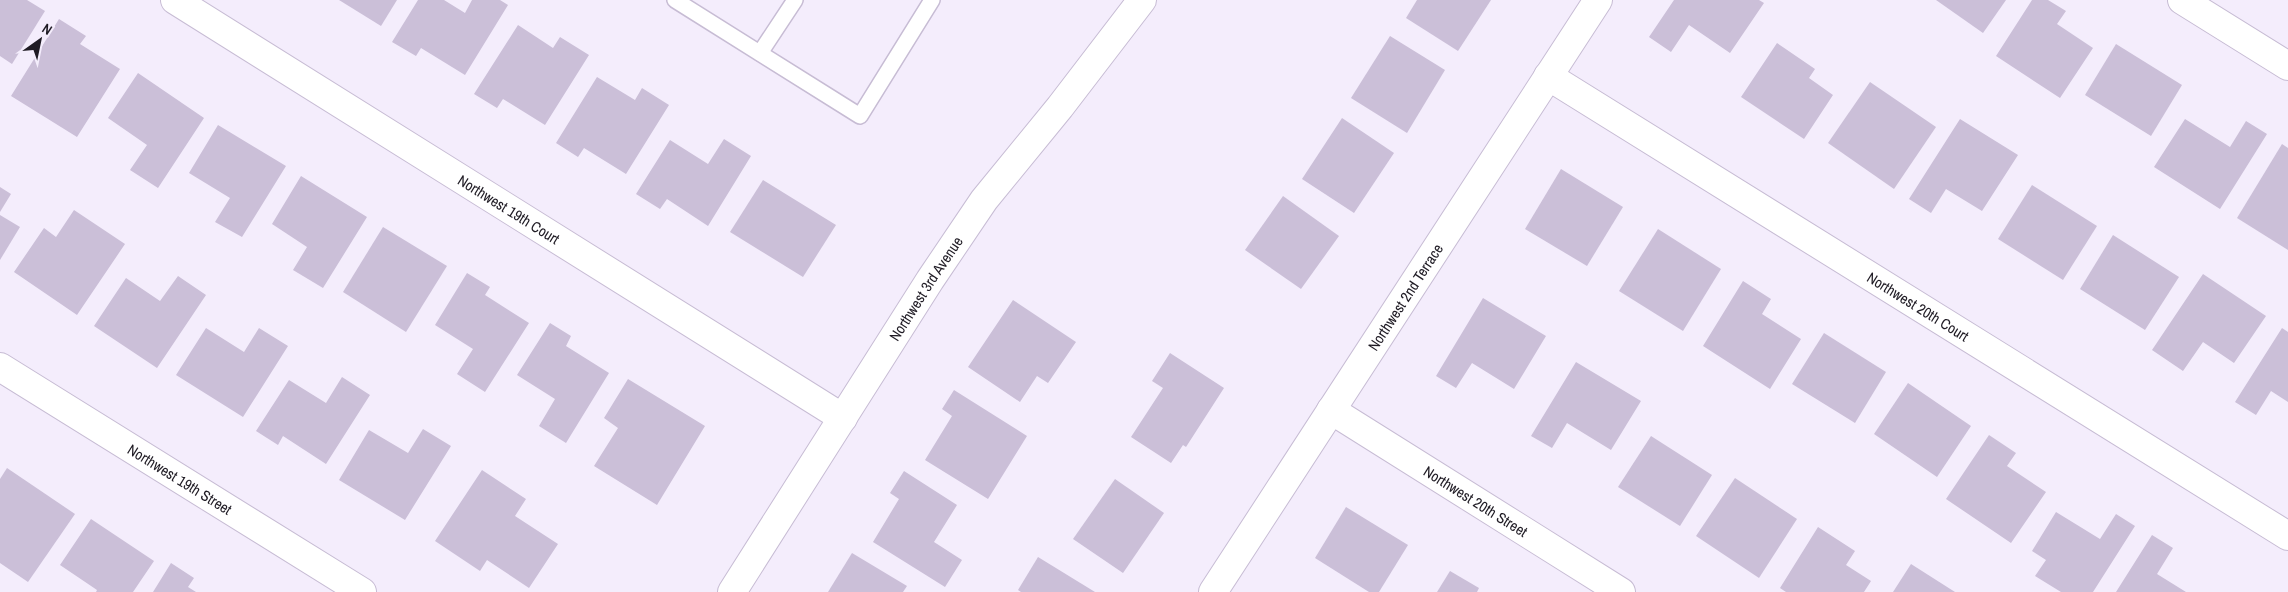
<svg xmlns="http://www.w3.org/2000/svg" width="2288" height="592" viewBox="0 0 2288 592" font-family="'Archivo Narrow',sans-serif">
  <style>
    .building { fill: #cbbfd8 }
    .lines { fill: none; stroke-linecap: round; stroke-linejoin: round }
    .lane-casing { stroke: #c7bcd4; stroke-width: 18 }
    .street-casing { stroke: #c7bcd4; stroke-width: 30 }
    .secondary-casing { stroke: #c7bcd4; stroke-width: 30 }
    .lane { stroke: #fff; stroke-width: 15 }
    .street { stroke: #fff; stroke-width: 28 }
    .secondary { stroke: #fff; stroke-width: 28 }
    .labels { text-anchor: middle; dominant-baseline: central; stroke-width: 4.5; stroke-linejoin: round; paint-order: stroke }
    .street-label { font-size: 15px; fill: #1f1b24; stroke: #f4edfc }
  </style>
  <rect width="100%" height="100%" fill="#f4edfc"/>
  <!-- building -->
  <g class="building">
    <polygon points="0,0 27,0 45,11 12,64 0,56"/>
    <polygon points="339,0 397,0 381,26"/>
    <polygon points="418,0 444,0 465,13 472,0 500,0 508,5 465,75 421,48 416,56 392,42"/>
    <polygon points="1417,0 1491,0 1458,51 1406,18"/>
    <polygon points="1674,0 1759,0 1764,3 1730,53 1689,25 1671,52 1649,37"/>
    <polygon points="1936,0 2006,0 1983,33"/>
    <polygon points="2032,0 2048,0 2066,11 2057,24 2093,48 2060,98 1996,56"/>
    <polygon points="59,19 86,36 80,44 120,69 77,137 11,96"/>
    <polygon points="518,25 553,48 560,37 589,55 545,125 503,99 497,108 474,94"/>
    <polygon points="1390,36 1445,70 1407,133 1351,98"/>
    <polygon points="1777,43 1815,69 1809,78 1833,95 1804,139 1741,97"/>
    <polygon points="2116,44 2182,85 2151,136 2085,95"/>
    <polygon points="138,73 204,118 158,188 130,170 147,145 108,118"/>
    <polygon points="597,77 635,100 642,88 669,105 626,174 584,148 578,157 556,143"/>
    <polygon points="1870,82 1936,127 1894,189 1828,143"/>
    <polygon points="1342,118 1394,153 1354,213 1302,179"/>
    <polygon points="1960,119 2018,155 1982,211 1946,189 1931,213 1909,199"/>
    <polygon points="2185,119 2230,147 2246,121 2267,134 2220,209 2154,167"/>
    <polygon points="218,125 286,166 242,237 215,222 230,198 189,173"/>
    <polygon points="724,139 751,156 708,226 667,199 660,209 636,194 670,140 708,164"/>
    <polygon points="2282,144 2288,148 2288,250 2237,218"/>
    <polygon points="1561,169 1623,207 1587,266 1525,229"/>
    <polygon points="301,176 367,217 323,288 293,270 307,247 272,224"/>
    <polygon points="763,180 836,225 803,277 730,232"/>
    <polygon points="2032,185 2097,226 2063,280 1998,239"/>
    <polygon points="0,187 11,194 0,212"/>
    <polygon points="1283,196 1339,236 1301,289 1245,250"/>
    <polygon points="74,210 125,244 77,315 14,272 44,228 56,237"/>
    <polygon points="0,215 20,227 0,260"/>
    <polygon points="383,227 447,266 406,332 343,292"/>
    <polygon points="1658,229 1721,269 1683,331 1619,291"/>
    <polygon points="2113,235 2179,277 2145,330 2080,289"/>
    <polygon points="467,273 490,287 485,295 529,323 485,392 457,374 473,349 435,325"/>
    <polygon points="2203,274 2266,316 2234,363 2203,342 2183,371 2152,350"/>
    <polygon points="178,276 206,295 157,368 94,326 126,278 160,301"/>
    <polygon points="1743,281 1771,299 1762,314 1801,339 1770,389 1703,346"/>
    <polygon points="1483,298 1546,336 1514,389 1472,363 1456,388 1436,376"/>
    <polygon points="1013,300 1076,342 1048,383 1037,376 1020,402 968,367"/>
    <polygon points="550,323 571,336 566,346 609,373 566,443 539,426 555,399 517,375"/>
    <polygon points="206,328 244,352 259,328 288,346 243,417 176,375"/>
    <polygon points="2282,328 2288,332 2288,402 2271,391 2256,415 2235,402"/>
    <polygon points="1824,333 1886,372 1855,423 1792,384"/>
    <polygon points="1170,353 1224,388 1186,447 1183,445 1171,463 1131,437 1163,388 1152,381"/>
    <polygon points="1576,362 1641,401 1611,450 1567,423 1552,448 1531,436"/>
    <polygon points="342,377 370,395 326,464 283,436 278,445 256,431 289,380 326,403"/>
    <polygon points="628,379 705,426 657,505 594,466 618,428 604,418"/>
    <polygon points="1908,383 1971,426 1937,477 1874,434"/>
    <polygon points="954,390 1027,436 988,499 925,460 952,416 942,409"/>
    <polygon points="423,429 451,446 405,520 339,480 369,430 408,453"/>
    <polygon points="1989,435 2016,453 2007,466 2046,492 2011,543 1946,499"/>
    <polygon points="1651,436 1712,475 1680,526 1618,487"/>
    <polygon points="7,468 75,514 28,582 0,563 0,479"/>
    <polygon points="482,470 526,499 515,516 558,544 529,588 487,560 480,571 435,541"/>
    <polygon points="904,471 957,505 934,542 962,560 945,587 873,542 899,499 890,493"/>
    <polygon points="1735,478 1797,519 1759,578 1696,536"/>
    <polygon points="1115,479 1164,513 1123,573 1073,539"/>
    <polygon points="1346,507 1408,545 1379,592 1369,592 1315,558"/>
    <polygon points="2056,512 2100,539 2116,514 2135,526 2093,592 2061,592 2035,576 2046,560 2032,551"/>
    <polygon points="91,519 154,561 133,592 96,592 97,590 60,565"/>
    <polygon points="1818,527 1855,551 1846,565 1871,581 1864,592 1786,592 1780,588"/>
    <polygon points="2152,535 2173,548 2157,574 2186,592 2116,592"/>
    <polygon points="852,553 907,586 903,592 828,592"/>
    <polygon points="1038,557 1095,592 1021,592 1018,590"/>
    <polygon points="171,563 194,578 188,587 196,592 153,592"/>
    <polygon points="1911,564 1955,592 1893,592"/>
    <polygon points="1450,571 1479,588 1477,592 1437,592"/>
  </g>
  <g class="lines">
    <defs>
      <g id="lane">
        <polyline points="675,0 860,116 932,0"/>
        <polyline points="760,53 795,0"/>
      </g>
      <g id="street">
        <path id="s1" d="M175,0L843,418"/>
        <polyline points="2182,0 2288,66"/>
        <path id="s2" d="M1548,76L2288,536"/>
        <path id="s3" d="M0,367L362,592"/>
        <path id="s4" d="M1331,410L1621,592"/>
        <path id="s5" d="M1213,592L1598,0"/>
      </g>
      <g id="secondary">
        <path id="s6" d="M732,592L930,280L984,200L1060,107L1142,0"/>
      </g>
    </defs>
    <!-- lane casing -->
    <use href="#lane" class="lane-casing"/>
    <!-- street casing -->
    <use href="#street" class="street-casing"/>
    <!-- secondary casing -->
    <use href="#secondary" class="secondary-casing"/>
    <!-- lane -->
    <use href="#lane" class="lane"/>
    <!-- street -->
    <use href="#street" class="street"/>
    <!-- secondary -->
    <use href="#secondary" class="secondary"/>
  </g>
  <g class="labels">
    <!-- street labels -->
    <g class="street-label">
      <text stroke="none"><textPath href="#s1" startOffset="394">Northwest 19th Court</textPath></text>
      <text stroke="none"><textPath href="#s6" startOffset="360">Northwest 3rd Avenue</textPath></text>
      <text stroke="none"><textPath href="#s5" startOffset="352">Northwest 2nd Terrace</textPath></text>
      <text stroke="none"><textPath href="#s2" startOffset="436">Northwest 20th Court</textPath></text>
      <text stroke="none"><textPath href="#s3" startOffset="212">Northwest 19th Street</textPath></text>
      <text stroke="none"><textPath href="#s4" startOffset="171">Northwest 20th Street</textPath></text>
    </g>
  </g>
  <!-- north arrow -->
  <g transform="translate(40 40) rotate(33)" stroke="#f4edfc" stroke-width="4" paint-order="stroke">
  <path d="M0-4L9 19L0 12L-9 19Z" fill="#1f1b24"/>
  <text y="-8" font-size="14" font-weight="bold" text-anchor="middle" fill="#1f1b24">N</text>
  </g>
</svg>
